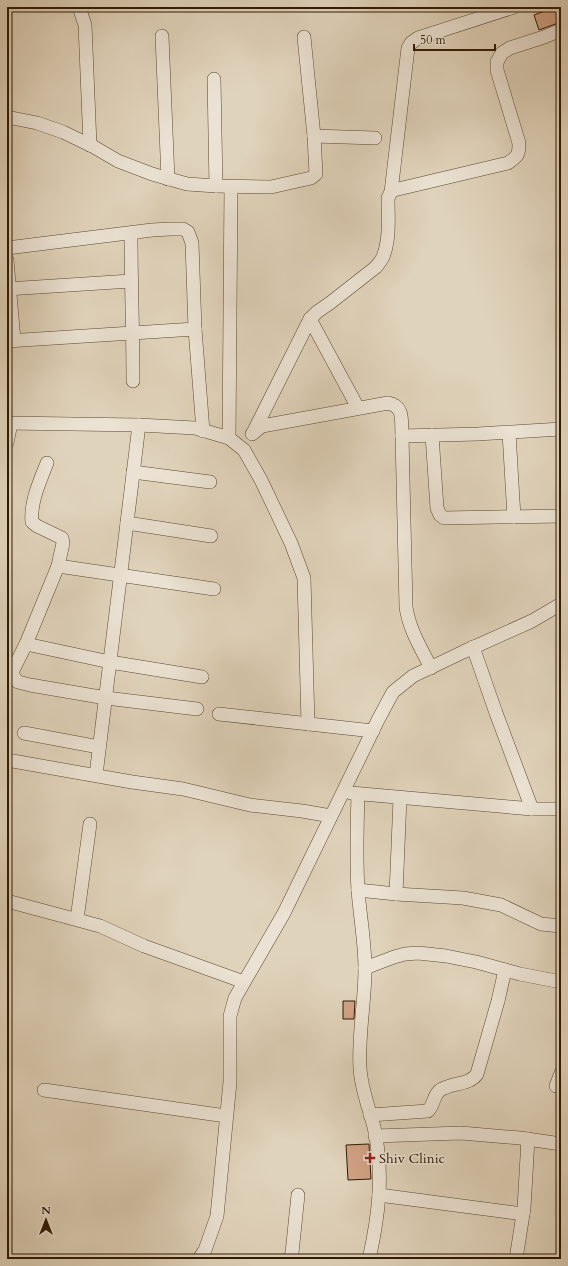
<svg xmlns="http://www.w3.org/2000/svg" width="568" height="1266" viewBox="0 0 568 1266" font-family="Cardo,serif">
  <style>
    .building { fill: #d3a286; stroke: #2e1a02 }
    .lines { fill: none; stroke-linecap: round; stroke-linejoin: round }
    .minor-casing { stroke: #5a4830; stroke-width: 14 }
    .minor { stroke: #ebe2d3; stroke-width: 13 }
    .poi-dot { fill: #8f2418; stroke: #ebe2d3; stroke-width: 1.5 }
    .labels { text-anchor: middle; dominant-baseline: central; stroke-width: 3; stroke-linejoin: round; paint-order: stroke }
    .poi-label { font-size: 14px; fill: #2e1a02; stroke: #ebe2d3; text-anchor: start }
  </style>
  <rect width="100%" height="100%" fill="#e0d3bb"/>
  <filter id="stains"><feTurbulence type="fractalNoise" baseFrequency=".005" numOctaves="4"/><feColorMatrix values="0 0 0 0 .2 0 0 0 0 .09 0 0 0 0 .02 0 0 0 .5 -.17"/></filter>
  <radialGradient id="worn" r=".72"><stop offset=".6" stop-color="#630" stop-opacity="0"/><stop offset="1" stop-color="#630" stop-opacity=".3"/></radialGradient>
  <!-- building -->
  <g class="building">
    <polygon points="555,7 561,7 561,22 539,30 534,15"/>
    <polygon points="343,1001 355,1001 354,1019 343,1019"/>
    <polygon points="369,1144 371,1179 348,1180 346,1145"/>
  </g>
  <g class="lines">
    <defs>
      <g id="minor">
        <polyline points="79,7 85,25 90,145"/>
        <polyline points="162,36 168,179"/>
        <polyline points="214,79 216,186"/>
        <polyline points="7,117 37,123 63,132 94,147 118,161 152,174 187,184 216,186 271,187 311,178 316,174 314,136 304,37"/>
        <polyline points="314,136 375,138"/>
        <polyline points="391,192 408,48 411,43 418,38 514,7"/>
        <path d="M131,233C131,282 133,331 133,381"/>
        <polyline points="7,248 152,230 170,229 183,229 188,232 192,243 195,329 203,431"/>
        <polyline points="7,260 14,340"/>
        <polyline points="7,289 131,281"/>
        <polyline points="310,319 358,408"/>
        <polyline points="7,341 195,329"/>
        <polyline points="7,423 139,425 195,428 229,438 244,450 261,480 291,543 304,578 308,724"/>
        <path d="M253,433L310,319L317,312L330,303L376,267C379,263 383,259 384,254C390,237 388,216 388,198L391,192L394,190L508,163C518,156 519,155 519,143L497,70V62L502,53L510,48L544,37L561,30"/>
        <polyline points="509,433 514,517"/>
        <path d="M252,434L262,426L388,403C405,406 401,422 402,436L406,607C409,629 421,648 431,668"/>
        <polyline points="432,435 437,508 440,515 444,518 561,516"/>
        <polyline points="402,436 478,434 561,429"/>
        <polyline points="229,438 231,187"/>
        <polyline points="7,443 11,423"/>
        <path d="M47,463C40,481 30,502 32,522L37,526L62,538L63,543L58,566L26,644L13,670V676L18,682L30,685L106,698L197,709"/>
        <polyline points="133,472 210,482"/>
        <polyline points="127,523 211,536"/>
        <polyline points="58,566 214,589"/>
        <polyline points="26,644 110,662 202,677"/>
        <polyline points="473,647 496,713 532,809"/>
        <polyline points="219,714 373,731"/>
        <polyline points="24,733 99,747"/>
        <polyline points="7,760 132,782 183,789 250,805 302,811 331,816"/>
        <polyline points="96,775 139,425"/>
        <polyline points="351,793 532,809 561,809"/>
        <path d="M358,794C357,826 356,858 358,890C360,917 365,942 365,969C365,1002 358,1035 360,1068C361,1088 369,1108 374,1127C384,1172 379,1215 369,1259"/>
        <polyline points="358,890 396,894 463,898 501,905 541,924 561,926"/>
        <polyline points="396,894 400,798"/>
        <polyline points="7,901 100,926 144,946 244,982"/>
        <polyline points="77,919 90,824"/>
        <polyline points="365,968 394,957 405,954 418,953 446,956 476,962 520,974 561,982"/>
        <polyline points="556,1086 561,1073"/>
        <polyline points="44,1090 226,1116"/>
        <path d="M370,1115L428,1111C434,1105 433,1097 439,1091C450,1082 469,1086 477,1074L498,1001L505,970"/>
        <polyline points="375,1136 461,1133 520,1138 561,1144"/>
        <polyline points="379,1195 523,1214"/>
        <polyline points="199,1259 205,1250 217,1216 230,1082 230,1016 235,998 284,913 378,720 393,692 413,676 463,652 532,621 561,604"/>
        <polyline points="290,1259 292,1253 298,1195"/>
        <polyline points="516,1259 524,1208 528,1139"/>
      </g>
    </defs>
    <!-- minor casing -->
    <use href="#minor" class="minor-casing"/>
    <!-- minor -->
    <use href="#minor" class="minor"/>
  </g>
  <!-- markers -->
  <path class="poi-dot" d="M368 1152h4v4h4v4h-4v4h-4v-4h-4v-4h4z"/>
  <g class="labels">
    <!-- poi labels -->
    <g class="poi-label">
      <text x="379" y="1158">Shiv Clinic</text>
    </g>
  </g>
  <!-- margin -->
  <rect width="568" height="1266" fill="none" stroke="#e0d3bb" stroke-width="24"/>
  <rect x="8" y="8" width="552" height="1250" fill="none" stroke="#2e1a02" stroke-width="2"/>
  <rect x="12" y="12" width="544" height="1242" fill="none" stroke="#2e1a02"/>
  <!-- north arrow -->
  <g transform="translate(46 1220)" stroke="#ebe2d3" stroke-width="3" paint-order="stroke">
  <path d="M0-3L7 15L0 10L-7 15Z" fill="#2e1a02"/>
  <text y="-6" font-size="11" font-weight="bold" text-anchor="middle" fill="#2e1a02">N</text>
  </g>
  <!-- scale -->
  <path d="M414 44v6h81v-6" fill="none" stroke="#2e1a02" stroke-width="2"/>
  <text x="420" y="44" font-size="12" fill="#2e1a02" stroke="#ebe2d3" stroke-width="3" paint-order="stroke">50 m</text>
  <rect width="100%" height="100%" filter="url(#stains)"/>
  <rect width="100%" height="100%" fill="url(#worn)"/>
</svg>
